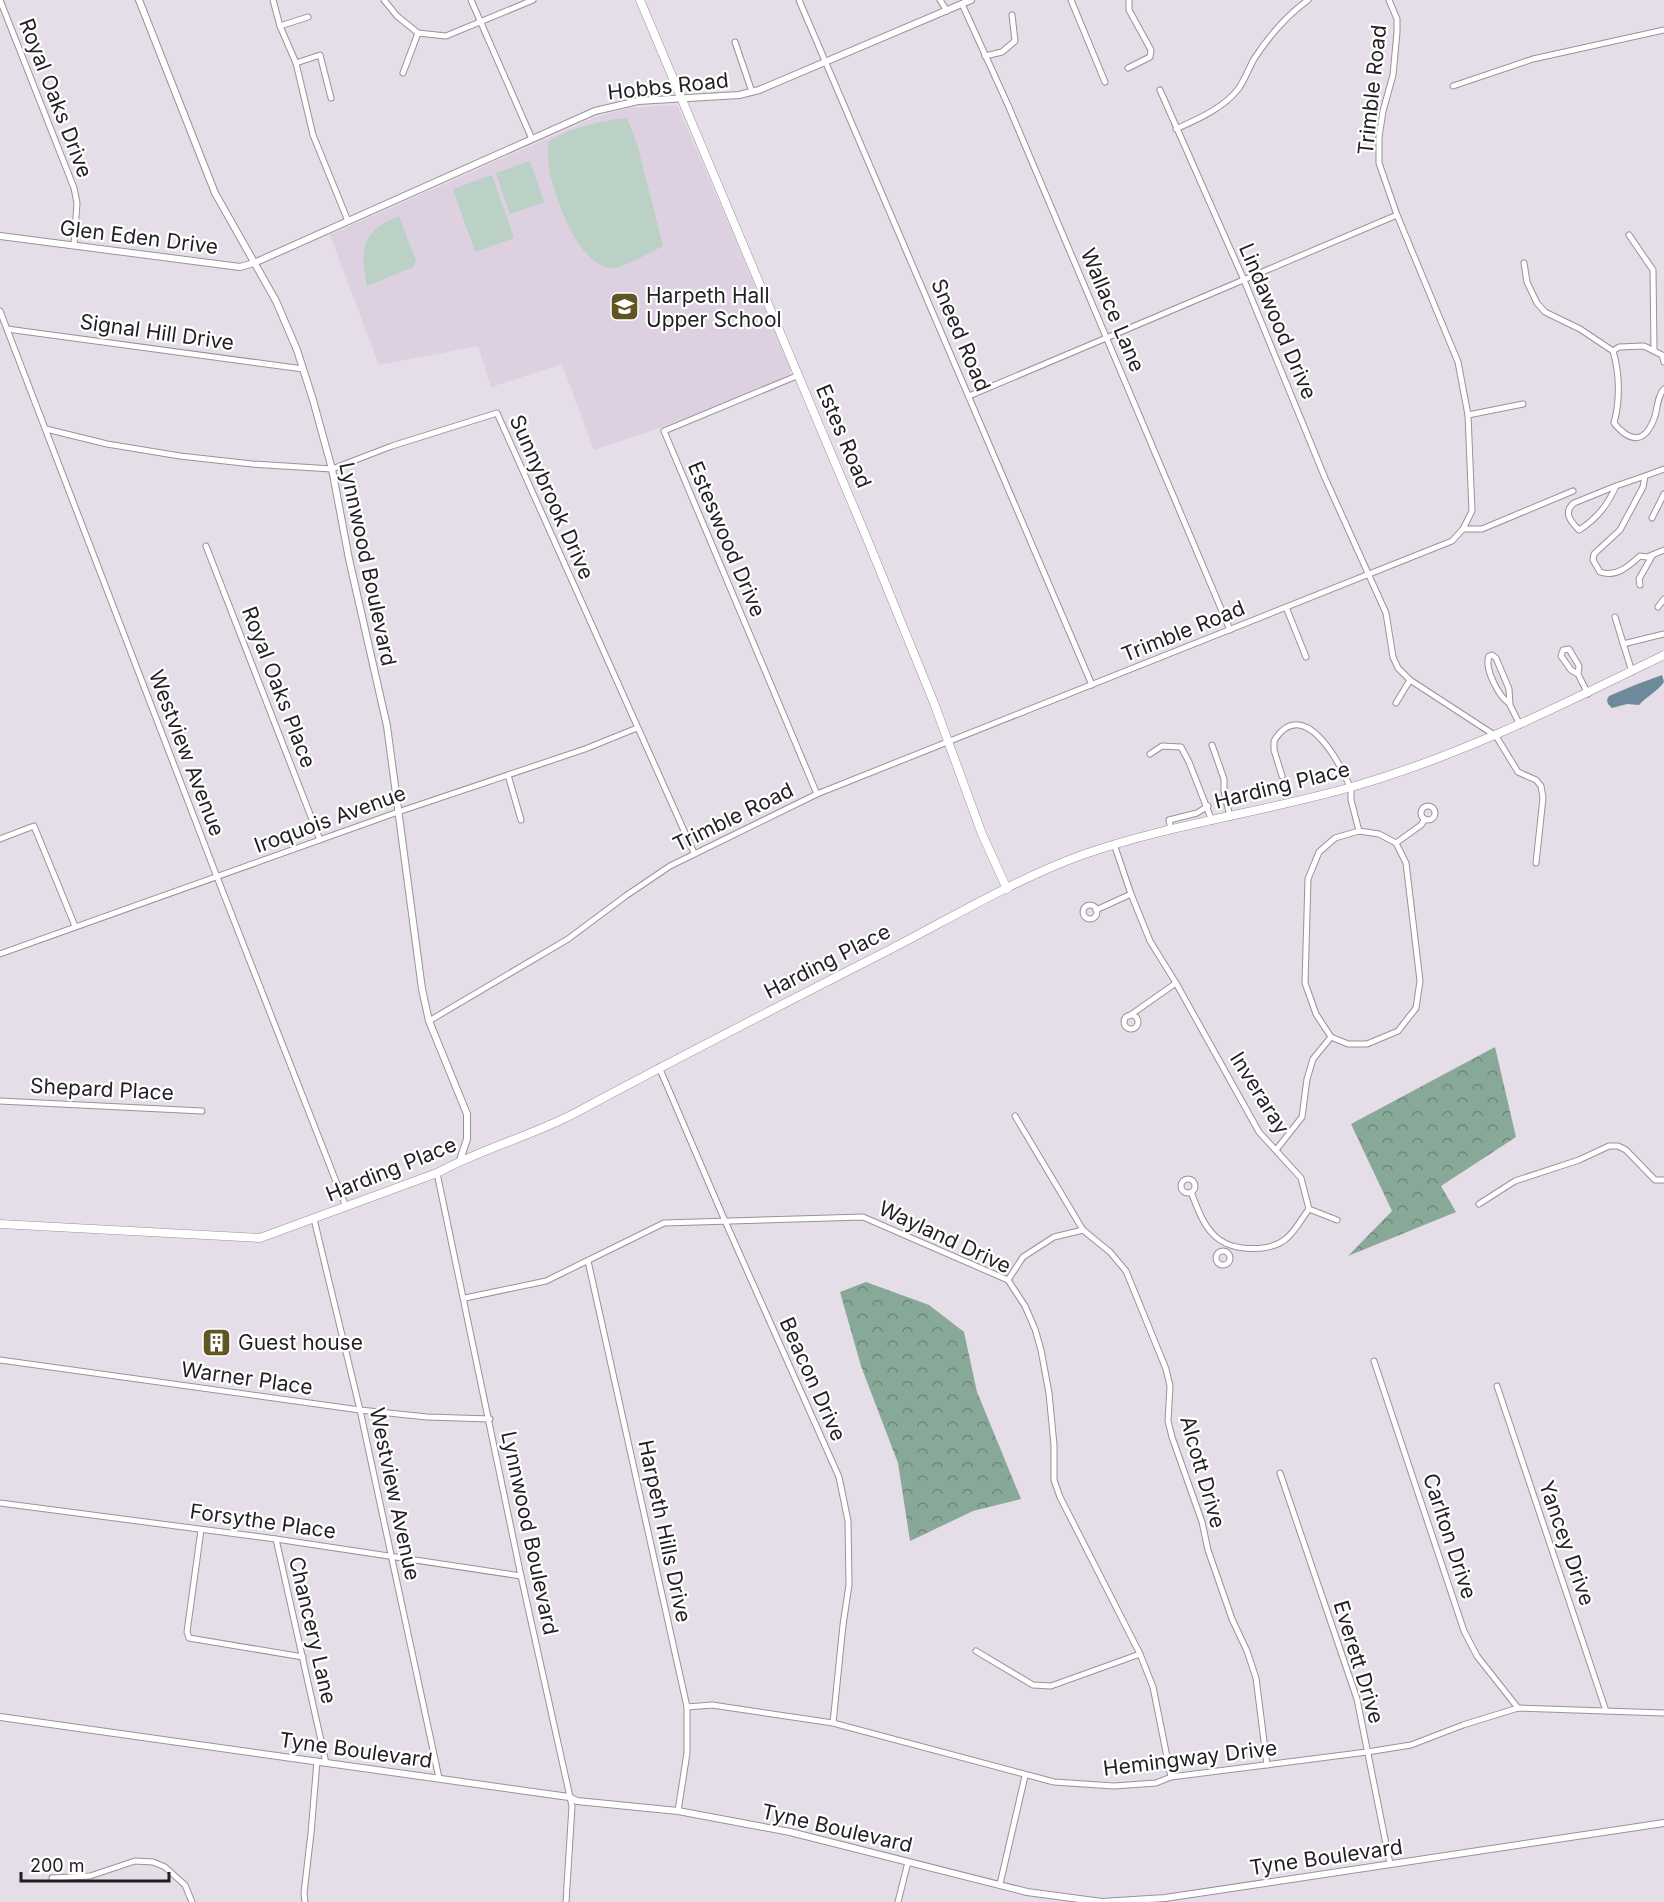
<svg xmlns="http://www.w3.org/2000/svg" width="1664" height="1902" viewBox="0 0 1664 1902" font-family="Inter,sans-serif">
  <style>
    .built { fill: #dcd0e1 }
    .grass { fill: #bbd1c6 }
    .forest { fill: url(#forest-crowns) }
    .water { fill: #6c8a99 }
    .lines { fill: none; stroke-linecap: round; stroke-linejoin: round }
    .minor-casing { stroke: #99929c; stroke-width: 7 }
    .tertiary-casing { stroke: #99929c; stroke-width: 8 }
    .secondary-casing { stroke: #99929c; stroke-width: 9 }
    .minor { stroke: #fff; stroke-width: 5 }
    .tertiary { stroke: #fff; stroke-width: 6 }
    .secondary { stroke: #fff; stroke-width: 8 }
    .labels { text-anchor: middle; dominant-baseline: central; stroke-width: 4.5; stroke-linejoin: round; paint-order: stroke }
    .street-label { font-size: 21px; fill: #211f22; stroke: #fff }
    .poi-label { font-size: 21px; fill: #211f22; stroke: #fff; text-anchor: start }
  </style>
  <defs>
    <pattern id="forest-crowns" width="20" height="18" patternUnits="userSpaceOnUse" patternTransform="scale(1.5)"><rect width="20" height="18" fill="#88a898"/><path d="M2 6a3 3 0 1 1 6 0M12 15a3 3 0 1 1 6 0" fill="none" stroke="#6f887c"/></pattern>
  </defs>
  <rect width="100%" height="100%" fill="#e5dde7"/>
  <!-- built -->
  <polygon class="built" points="677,105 791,369 790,374 760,389 657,429 594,450 562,364 491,387 478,346 379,365 330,235 596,117 629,108"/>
  <!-- grass -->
  <g class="grass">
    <path d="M627,118L637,144L663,246C653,251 622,268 613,268C579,268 557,201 550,174C548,164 548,152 548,142C573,126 598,122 627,118Z"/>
    <polygon points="530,161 544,202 510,214 496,173"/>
    <polygon points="492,175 514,238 475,252 453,189"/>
    <path d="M399,216L416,261L413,267L367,286C360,251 361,230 399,216Z"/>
  </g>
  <!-- forest -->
  <g class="forest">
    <polygon points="1495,1047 1516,1137 1441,1186 1456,1212 1348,1256 1392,1211 1351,1124"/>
    <polygon points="866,1282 929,1305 964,1332 977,1392 1021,1499 973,1511 910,1541 898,1463 861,1366 840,1292"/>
  </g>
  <!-- water -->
  <path class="water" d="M1662,675L1664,682C1657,692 1647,696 1639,705L1627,704L1612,708L1608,704L1607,700L1609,696L1635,685Z"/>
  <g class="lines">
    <defs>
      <g id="minor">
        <polyline points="0,0 74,188 77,203 74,245"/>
        <polyline points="273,0 280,26 296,63 313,135 348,221"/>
        <polyline points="384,0 397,16 418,33 446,36 533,0"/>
        <polyline points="471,0 532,139"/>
        <polyline points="799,0 1092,685"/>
        <polyline points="940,0 947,11"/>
        <polyline points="1071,0 1105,82"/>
        <polyline points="962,4 1008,105 1230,630"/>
        <polyline points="280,26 308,17"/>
        <polyline points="735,42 752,92"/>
        <polyline points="985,56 1002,52 1015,41 1012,15"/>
        <polyline points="296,63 320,55 331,98"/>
        <polyline points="1128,68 1150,57 1151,50 1129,10 1129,0"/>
        <polyline points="403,73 418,33"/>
        <polyline points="1453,86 1533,59 1664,30"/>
        <polyline points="1160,90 1244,280 1325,478 1386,613 1393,657 1398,668 1410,680 1496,736 1518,772 1536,780 1541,786 1543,798 1536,863"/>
        <path d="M1176,129C1198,119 1224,108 1239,88C1245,79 1249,68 1254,59C1269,36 1286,16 1308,0"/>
        <polyline points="1629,235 1653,270 1654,351"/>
        <polyline points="1524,263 1527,282 1537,303 1545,312 1580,329 1613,351 1619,347 1644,346 1662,355 1664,362"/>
        <polyline points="0,311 217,877 346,1207"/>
        <polyline points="7,329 303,369"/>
        <path d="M1613,351C1620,374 1620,401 1614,423C1631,444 1646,443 1655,416C1658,406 1657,397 1664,389"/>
        <polyline points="799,375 664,431 817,794"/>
        <polyline points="969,396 1397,215"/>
        <polyline points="1468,415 1523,404"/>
        <polyline points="46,429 107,444 180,456 252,464 332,469 392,446 497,413 694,853"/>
        <path d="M1664,469L1645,476L1643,487L1620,530L1594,554L1593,560L1600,572C1616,578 1629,566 1640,556L1647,557L1664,550"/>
        <path d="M1616,486L1574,503C1563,512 1570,521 1579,530C1597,519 1608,505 1616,486L1645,476"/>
        <polyline points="1652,518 1664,494"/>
        <polyline points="1463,529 1482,529 1573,491"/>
        <polyline points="206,546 320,840"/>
        <polyline points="1640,585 1639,579 1652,556"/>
        <polyline points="1286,607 1306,657"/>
        <polyline points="1658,607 1664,599"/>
        <polyline points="1615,617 1632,672"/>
        <polyline points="1623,644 1664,634"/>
        <polyline points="1578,674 1571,670 1561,656 1563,650 1569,649 1579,666 1578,674 1588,694"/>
        <polyline points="1396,703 1410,680"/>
        <path d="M1510,704C1499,697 1484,669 1489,656L1492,655L1496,658L1509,689L1510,705L1520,725"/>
        <polyline points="1212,745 1224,779 1224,791 1230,817"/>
        <polyline points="1150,754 1162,746 1181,747 1189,762 1212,821"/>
        <polyline points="508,775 521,820"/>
        <path d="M1282,776L1274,750V741C1303,694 1340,762 1350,787"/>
        <polyline points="1351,787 1351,800 1359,831"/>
        <circle cx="1428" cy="813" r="7"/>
        <polyline points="1171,830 1169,820 1197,813 1208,806"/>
        <polygon points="1359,831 1379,834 1396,843 1406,863 1420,981 1416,1008 1398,1031 1367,1044 1348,1044 1331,1037 1316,1014 1305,983 1308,879 1319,852 1335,838"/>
        <polyline points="0,839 34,826 75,926"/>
        <polyline points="1396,843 1421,825 1425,819"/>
        <path d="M1114,844L1131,894L1150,941L1176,983L1259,1132L1301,1178L1309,1209C1302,1218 1297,1228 1289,1236C1273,1253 1233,1252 1216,1237C1203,1226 1197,1207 1191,1192"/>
        <circle cx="1090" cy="912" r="7"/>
        <polyline points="1096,910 1131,894"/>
        <polyline points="0,954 398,812 585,749 637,728"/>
        <circle cx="1131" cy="1022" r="7"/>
        <polyline points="1129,1016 1176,983"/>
        <polyline points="429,1021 568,939 627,895 670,866 817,794 1452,541 1463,529 1472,511 1468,415 1458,362 1397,215 1379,163 1379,137 1383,111 1393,75 1397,32 1397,19 1389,0"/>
        <polyline points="659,1067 725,1221 839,1477 848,1521 849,1585 843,1625 833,1723"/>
        <polyline points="0,1101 202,1111"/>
        <polyline points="1015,1116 1083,1230 1110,1252 1126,1271 1166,1369 1170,1386 1168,1421 1172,1437 1202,1522 1208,1550 1232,1619 1247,1651 1256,1678 1267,1765"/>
        <polyline points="1276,1150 1302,1117 1307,1079 1313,1059 1331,1037"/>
        <polyline points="437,1173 521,1576 572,1806 566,1902"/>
        <circle cx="1188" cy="1186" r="7"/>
        <polyline points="1479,1204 1515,1181 1579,1160 1609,1146 1618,1146 1626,1150 1655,1180 1664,1180"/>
        <polyline points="1309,1209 1337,1220"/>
        <polyline points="314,1219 360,1410 439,1778"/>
        <circle cx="1223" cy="1258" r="7"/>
        <polyline points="588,1261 687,1707 687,1753 678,1811"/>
        <polyline points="1008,1280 1023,1257 1054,1237 1083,1230"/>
        <polyline points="465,1298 546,1281 664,1223 863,1217 1008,1280 1025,1306 1035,1329 1041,1350 1049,1393 1054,1445 1054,1480 1060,1497 1140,1654 1153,1687 1171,1777"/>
        <polyline points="0,1360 360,1410 427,1417 490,1419"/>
        <polyline points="1374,1361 1464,1631 1477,1656 1518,1708"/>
        <polyline points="1497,1386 1606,1711"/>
        <polyline points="1280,1473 1357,1699 1390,1864"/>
        <polyline points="0,1503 276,1539 521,1576"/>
        <polyline points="201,1530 187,1632 189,1638 303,1657"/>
        <polyline points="276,1539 326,1763"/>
        <polyline points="976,1651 1033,1685 1051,1686 1140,1654"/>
        <polyline points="687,1707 712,1705 833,1723 1054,1782 1114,1786 1156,1783 1171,1777 1367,1752 1411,1745 1463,1725 1518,1708 1664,1713"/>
        <polyline points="52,1878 90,1876 135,1861 153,1862 165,1867 185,1885 192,1902"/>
        <polyline points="1000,1884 1025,1776"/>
        <polyline points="305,1902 304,1893 311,1833 317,1761"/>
        <polyline points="898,1902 908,1862"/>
      </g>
      <g id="tertiary">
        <polyline points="139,0 215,193 276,301 297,350 313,400 332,469 349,559 387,726 422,989 429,1021 467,1114 467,1139 460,1160"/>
        <polyline points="0,236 240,267 254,263 595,111 638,101 739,95 759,90 971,0"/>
        <polyline points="0,1717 569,1797 577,1801 678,1811 790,1832 1027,1892 1102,1902 1165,1898 1664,1823"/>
      </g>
      <g id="secondary">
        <polyline points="640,0 868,541 934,703 982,834 1007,889"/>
        <path d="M0,1224L260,1238L437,1173C482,1148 533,1136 579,1111C681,1056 785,1003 889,950C951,918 1016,879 1082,855C1170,824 1265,812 1355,786C1465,754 1562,705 1664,655"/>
      </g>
    </defs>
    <!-- minor casing -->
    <use href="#minor" class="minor-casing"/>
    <!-- tertiary casing -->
    <use href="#tertiary" class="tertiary-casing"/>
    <!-- secondary casing -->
    <use href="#secondary" class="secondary-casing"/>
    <!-- minor -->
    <use href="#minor" class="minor"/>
    <!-- tertiary -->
    <use href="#tertiary" class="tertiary"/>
    <!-- secondary -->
    <use href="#secondary" class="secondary"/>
  </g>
  <!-- icons -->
  <defs>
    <symbol id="school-square" viewBox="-11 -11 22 22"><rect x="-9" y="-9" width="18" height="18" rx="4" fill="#615623" stroke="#fff"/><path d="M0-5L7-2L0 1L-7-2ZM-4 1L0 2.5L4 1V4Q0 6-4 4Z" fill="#fff"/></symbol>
    <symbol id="building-square" viewBox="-11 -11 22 22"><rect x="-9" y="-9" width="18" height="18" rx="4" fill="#615623" stroke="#fff"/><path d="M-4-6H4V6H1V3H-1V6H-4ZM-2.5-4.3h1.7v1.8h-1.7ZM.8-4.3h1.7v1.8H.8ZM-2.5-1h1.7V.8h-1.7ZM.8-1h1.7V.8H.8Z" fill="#fff"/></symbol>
  </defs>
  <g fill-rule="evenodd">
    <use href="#school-square" x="608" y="290" width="33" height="33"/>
    <use href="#building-square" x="200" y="1326" width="33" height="33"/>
  </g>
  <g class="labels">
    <!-- street labels -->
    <g class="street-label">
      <text transform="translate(668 86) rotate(-6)">Hobbs Road</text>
      <text transform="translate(1372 90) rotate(-84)">Trimble Road</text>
      <text transform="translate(56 98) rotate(69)">Royal Oaks Drive</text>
      <text transform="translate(139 237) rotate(7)">Glen Eden Drive</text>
      <text transform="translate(1113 310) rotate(67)">Wallace Lane</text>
      <text transform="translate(1278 321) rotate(67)">Lindawood Drive</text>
      <text transform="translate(157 332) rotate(8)">Signal Hill Drive</text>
      <text transform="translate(961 335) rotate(67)">Sneed Road</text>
      <text transform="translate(844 436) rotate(67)">Estes Road</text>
      <text transform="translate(552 497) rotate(66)">Sunnybrook Drive</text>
      <text transform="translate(727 539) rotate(67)">Esteswood Drive</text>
      <text transform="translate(368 564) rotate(78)">Lynnwood Boulevard</text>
      <text transform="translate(1183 631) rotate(-22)">Trimble Road</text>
      <text transform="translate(279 687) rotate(69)">Royal Oaks Place</text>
      <text transform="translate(187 753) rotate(69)">Westview Avenue</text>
      <text transform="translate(1282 785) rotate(-14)">Harding Place</text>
      <text transform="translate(733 817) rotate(-26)">Trimble Road</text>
      <text transform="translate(330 819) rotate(-20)">Iroquois Avenue</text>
      <text transform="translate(827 961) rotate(-27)">Harding Place</text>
      <text transform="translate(102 1089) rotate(3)">Shepard Place</text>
      <text transform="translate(1260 1093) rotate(58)">Inveraray</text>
      <text transform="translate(391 1169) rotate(-22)">Harding Place</text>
      <text transform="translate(945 1237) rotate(25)">Wayland Drive</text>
      <text transform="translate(247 1378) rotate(8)">Warner Place</text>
      <text transform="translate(813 1379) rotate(66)">Beacon Drive</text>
      <text transform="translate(1203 1472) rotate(74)">Alcott Drive</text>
      <text transform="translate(395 1494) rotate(78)">Westview Avenue</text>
      <text transform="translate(263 1521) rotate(8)">Forsythe Place</text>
      <text transform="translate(665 1531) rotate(78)">Harpeth Hills Drive</text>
      <text transform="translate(530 1533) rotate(78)">Lynnwood Boulevard</text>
      <text transform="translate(1450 1536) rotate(72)">Carlton Drive</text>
      <text transform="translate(1567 1543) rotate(71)">Yancey Drive</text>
      <text transform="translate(313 1630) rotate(77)">Chancery Lane</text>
      <text transform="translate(1359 1662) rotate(73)">Everett Drive</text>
      <text transform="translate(356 1750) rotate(8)">Tyne Boulevard</text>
      <text transform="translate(1190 1758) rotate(-7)">Hemingway Drive</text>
      <text transform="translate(837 1828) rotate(13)">Tyne Boulevard</text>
      <text transform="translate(1326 1857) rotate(-8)">Tyne Boulevard</text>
    </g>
    <!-- poi labels -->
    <g class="poi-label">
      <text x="646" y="295">Harpeth Hall<tspan x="646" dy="24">Upper School</tspan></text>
      <text x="238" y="1342">Guest house</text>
    </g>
  </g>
  <!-- scale -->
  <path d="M21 1872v9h148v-9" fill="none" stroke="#211f22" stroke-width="3"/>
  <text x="30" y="1872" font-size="18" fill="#211f22" stroke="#ffffff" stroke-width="4.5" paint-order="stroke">200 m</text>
</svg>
